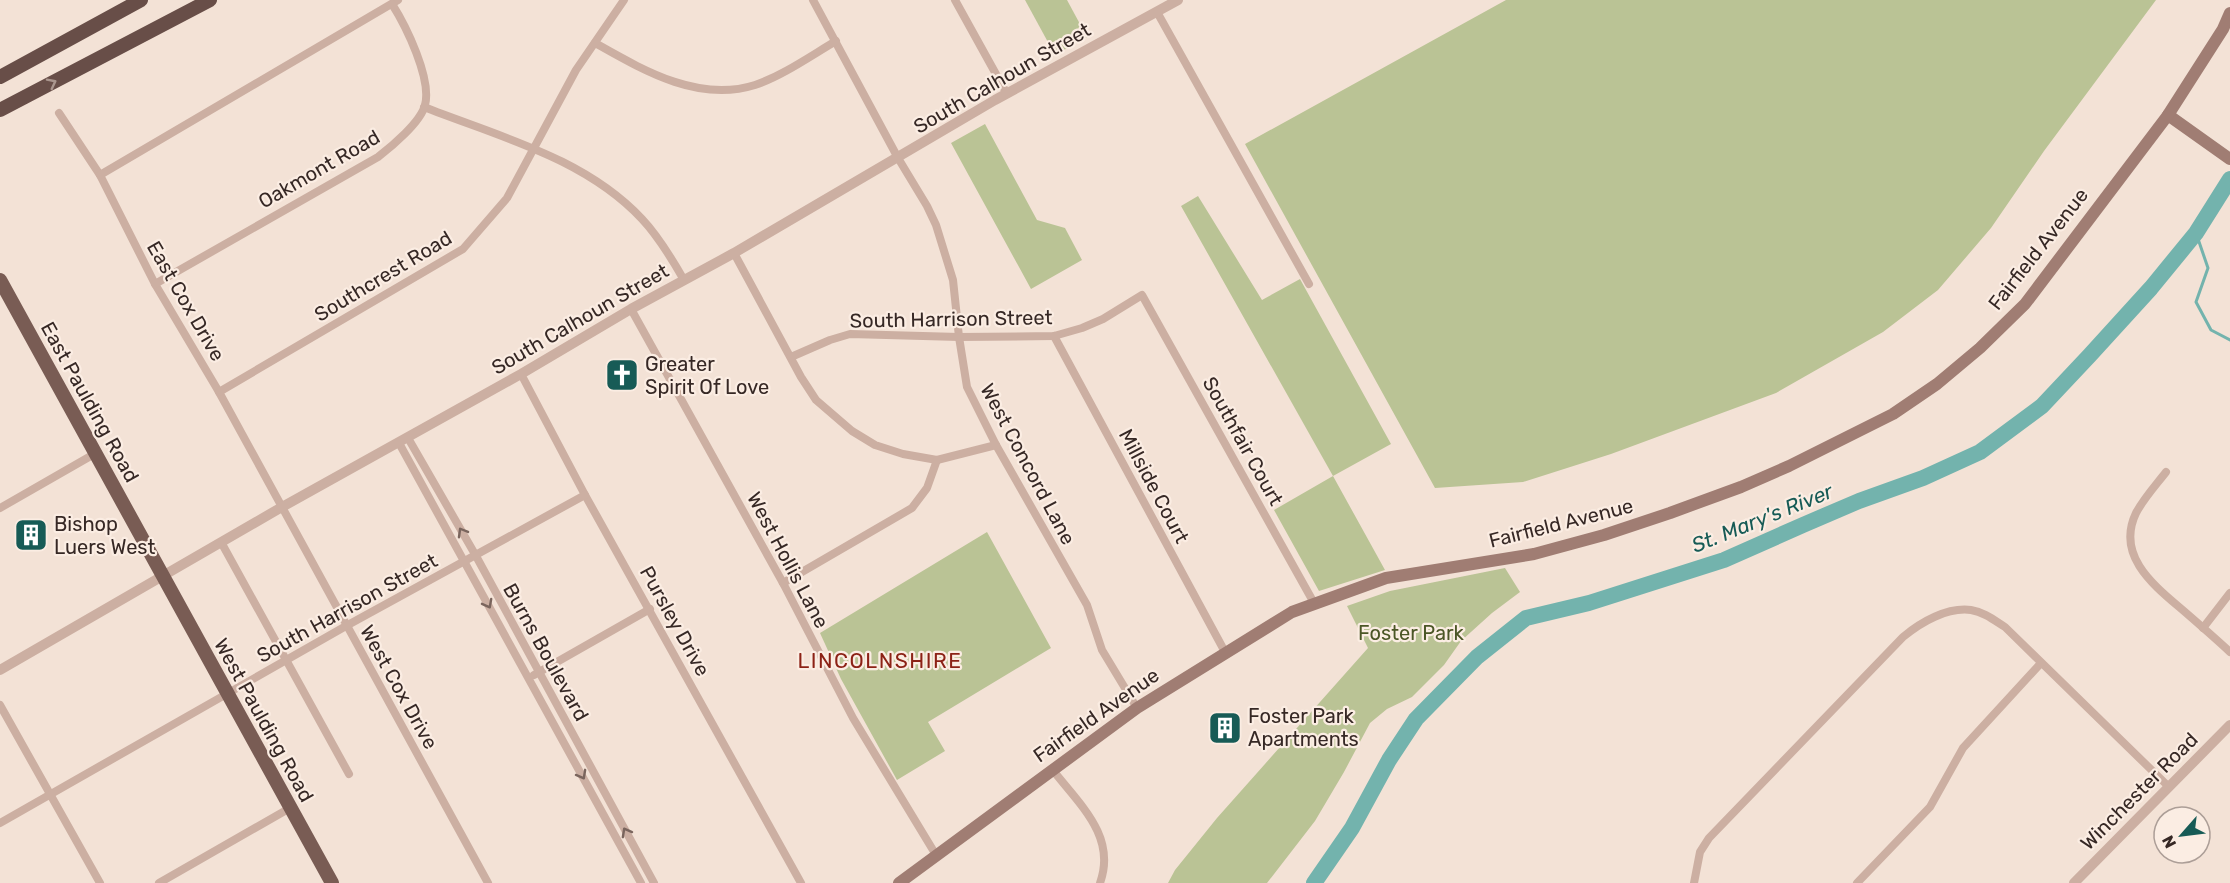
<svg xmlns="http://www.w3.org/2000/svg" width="2230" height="883" viewBox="0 0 2230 883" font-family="Rubik,sans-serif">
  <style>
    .green { fill: #bac395 }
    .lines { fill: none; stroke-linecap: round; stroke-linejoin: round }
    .stream { stroke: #73b3ad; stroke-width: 3 }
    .river { stroke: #73b3ad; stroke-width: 16 }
    .minor { stroke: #ccafa2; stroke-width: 8 }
    .tertiary { stroke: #ccafa2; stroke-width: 10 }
    .secondary { stroke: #a07d73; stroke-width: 12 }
    .primary { stroke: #795c54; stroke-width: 14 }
    .trunk { stroke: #684e48; stroke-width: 14 }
    .oneway { stroke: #aa968e }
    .oneway2 { stroke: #7a655d }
    .labels { text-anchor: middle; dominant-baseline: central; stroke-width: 4.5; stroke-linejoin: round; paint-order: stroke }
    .street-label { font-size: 20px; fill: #362825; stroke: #fbede3 }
    .poi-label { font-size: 20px; fill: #362825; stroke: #fbede3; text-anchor: start }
    .park-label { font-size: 20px; fill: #4b5626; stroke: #fbede3 }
    .water-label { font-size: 21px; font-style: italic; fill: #175b56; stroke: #fbede3 }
    .neighbourhood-label { font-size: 21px; letter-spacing: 1.5px; fill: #8c2216; stroke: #fbede3 }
  </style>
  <rect width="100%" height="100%" fill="#f3e2d6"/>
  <!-- green -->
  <g class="green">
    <polygon points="1025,0 1067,0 1087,37 1055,55"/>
    <polygon points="1506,0 2156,0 2044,151 1991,228 1938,290 1883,332 1776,393 1611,454 1523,482 1435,488 1245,144"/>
    <polygon points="985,124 1037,220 1065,228 1082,260 1031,289 951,143"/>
    <polygon points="1198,196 1262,300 1300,279 1391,444 1333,476 1385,570 1319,591 1274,510 1333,476 1181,206"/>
    <polygon points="987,532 1051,648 928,722 945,751 897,780 841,679 820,633"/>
    <polygon points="1505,568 1520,592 1492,613 1461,641 1444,665 1412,697 1387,709 1370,723 1344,772 1315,821 1267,883 1168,883 1175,870 1217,818 1368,648 1347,606 1390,591"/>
  </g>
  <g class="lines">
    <!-- stream -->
    <polyline class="stream" points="2196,233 2208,268 2196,302 2211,330 2230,340"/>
    <!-- river -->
    <polyline class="river" points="1314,883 1352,828 1389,760 1416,719 1477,657 1526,618 1589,603 1724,560 1803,525 1859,501 1923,478 1980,452 2042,406 2090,355 2151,288 2196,233 2230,179"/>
    <!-- minor -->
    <g class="minor">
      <polyline points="813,0 898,158 927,206 936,225 953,280 959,337 967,387 996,445 1087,605 1102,650 1137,708"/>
      <polyline points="955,0 1007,94"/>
      <polyline points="1157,12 1309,284"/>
      <path d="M595,43C643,70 698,103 755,85C782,76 812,55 836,41"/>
      <path d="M424,107C500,137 585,158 642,219C659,237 672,259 684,280"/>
      <polyline points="59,113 100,175 155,284 219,392 488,883"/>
      <polyline points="100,175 398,0"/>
      <polyline points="734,253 801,377 816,400 852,431 875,445 903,454 937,460 996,445"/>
      <path d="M155,284L378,157C391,147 421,122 425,105C432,79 406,26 392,4"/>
      <polyline points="631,309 783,583 853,718 936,855"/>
      <polyline points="1054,336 1225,652"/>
      <polyline points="791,357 830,340 850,334 959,337 1054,336 1082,328 1103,319 1142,295 1314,603"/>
      <polyline points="521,374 585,495 801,883"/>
      <polyline points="219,392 463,249 507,198 576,70 624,0"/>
      <polyline points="408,438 476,556 654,883"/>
      <polyline points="399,443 641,883"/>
      <path d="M2166,472C2156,485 2144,498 2136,513C2115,557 2156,587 2185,612C2200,625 2215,638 2230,652"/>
      <polyline points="0,508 96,453"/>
      <polyline points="221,542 349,774"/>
      <polyline points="783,583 912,508 927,488 937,460"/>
      <polyline points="2203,628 2230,593"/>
      <polyline points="534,675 650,609"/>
      <polyline points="0,705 100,883"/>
      <path d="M1052,769C1079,804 1117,836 1100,883"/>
      <polyline points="0,823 346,626 585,495"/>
      <polyline points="159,883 290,808"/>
      <path d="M1694,883L1700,852L1709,838L1903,637C1921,622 1947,607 1971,610C1984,612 1994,620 2005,627L2169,787"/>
      <polyline points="1857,883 1930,807 1963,748 2041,663"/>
    </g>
    <!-- tertiary -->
    <g class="tertiary">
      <polyline points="0,670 282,507 521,374 631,309 734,253 995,100 1178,0"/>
      <polyline points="2074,883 2230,725"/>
    </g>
    <!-- secondary -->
    <g class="secondary">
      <polyline points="2168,115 2230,159"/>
      <polyline points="899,883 1137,708 1292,612 1386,578 1534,554 1604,535 1670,513 1741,487 1789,466 1893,414 1937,384 1980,348 2025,304 2168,115 2223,29 2230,13"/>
    </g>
    <!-- primary -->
    <polyline class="primary" points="0,280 332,883"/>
    <!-- trunk -->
    <g class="trunk">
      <polyline points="0,77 141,0"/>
      <polyline points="0,110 210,0"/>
    </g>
  </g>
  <!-- one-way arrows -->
  <defs><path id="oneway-chevron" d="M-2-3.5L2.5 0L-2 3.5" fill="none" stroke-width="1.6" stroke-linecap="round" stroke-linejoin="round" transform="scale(1.5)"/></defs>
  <use class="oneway" href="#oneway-chevron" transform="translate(52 83) rotate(-27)"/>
  <g class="oneway2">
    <use href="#oneway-chevron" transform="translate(462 532) rotate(-120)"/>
    <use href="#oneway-chevron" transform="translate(488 604) rotate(62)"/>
    <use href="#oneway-chevron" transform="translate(582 775) rotate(61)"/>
    <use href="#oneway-chevron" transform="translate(626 832) rotate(-119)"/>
  </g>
  <!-- icons -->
  <defs>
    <symbol id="church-square" viewBox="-11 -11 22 22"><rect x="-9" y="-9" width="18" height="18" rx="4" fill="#175b56" stroke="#fbede3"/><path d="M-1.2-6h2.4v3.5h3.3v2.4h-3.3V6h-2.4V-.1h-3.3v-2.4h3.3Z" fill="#fff"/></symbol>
    <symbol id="building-square" viewBox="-11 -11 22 22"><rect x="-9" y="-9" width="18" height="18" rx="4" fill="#175b56" stroke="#fbede3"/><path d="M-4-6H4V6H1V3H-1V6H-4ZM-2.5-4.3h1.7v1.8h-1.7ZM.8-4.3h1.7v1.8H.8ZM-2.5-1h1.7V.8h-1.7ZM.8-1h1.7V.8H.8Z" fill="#fff"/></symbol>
  </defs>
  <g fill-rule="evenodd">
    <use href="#church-square" x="603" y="356" width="38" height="38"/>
    <use href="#building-square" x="12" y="516" width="38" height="38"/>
    <use href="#building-square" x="1206" y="709" width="38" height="38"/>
  </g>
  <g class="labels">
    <!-- street labels -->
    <g class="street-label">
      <text transform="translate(1002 78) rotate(-30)">South Calhoun Street</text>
      <text transform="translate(319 169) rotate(-30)">Oakmont Road</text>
      <text transform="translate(2038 249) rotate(-52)">Fairfield Avenue</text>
      <text transform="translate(383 276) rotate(-31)">Southcrest Road</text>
      <text transform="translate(186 301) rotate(60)">East Cox Drive</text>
      <text transform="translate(580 319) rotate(-30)">South Calhoun Street</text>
      <text transform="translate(951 319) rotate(-1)">South Harrison Street</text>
      <text transform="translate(90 402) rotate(61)">East Paulding Road</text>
      <text transform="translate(1243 441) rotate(61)">Southfair Court</text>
      <text transform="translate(1028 464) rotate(62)">West Concord Lane</text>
      <text transform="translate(1154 486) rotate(62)">Millside Court</text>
      <text transform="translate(1561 523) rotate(-14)">Fairfield Avenue</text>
      <text transform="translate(788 560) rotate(62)">West Hollis Lane</text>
      <text transform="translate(347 608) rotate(-29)">South Harrison Street</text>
      <text transform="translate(675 621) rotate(61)">Pursley Drive</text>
      <text transform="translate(546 652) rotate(61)">Burns Boulevard</text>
      <text transform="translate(399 687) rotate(61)">West Cox Drive</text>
      <text transform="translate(1096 715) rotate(-35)">Fairfield Avenue</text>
      <text transform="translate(264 720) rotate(61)">West Paulding Road</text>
      <text transform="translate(2139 791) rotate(-45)">Winchester Road</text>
    </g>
    <!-- poi labels -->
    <g class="poi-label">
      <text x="645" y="364">Greater<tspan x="645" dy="23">Spirit Of Love</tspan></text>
      <text x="54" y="524">Bishop<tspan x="54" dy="23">Luers West</tspan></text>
      <text x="1248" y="716">Foster Park<tspan x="1248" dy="23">Apartments</tspan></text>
    </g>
    <!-- park labels -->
    <g class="park-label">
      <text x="1411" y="633">Foster Park</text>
    </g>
    <!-- water labels -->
    <g class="water-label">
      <text transform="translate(1762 518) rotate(-22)">St. Mary's River</text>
    </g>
    <!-- neighbourhood labels -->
    <g class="neighbourhood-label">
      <text x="880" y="660">LINCOLNSHIRE</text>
    </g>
  </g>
  <!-- north arrow -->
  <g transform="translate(2182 835) rotate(242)"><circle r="28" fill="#fbede3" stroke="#ac9e97" stroke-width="1.5"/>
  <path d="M0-4.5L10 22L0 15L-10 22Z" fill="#175b56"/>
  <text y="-9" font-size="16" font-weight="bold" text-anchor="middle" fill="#362825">N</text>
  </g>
</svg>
